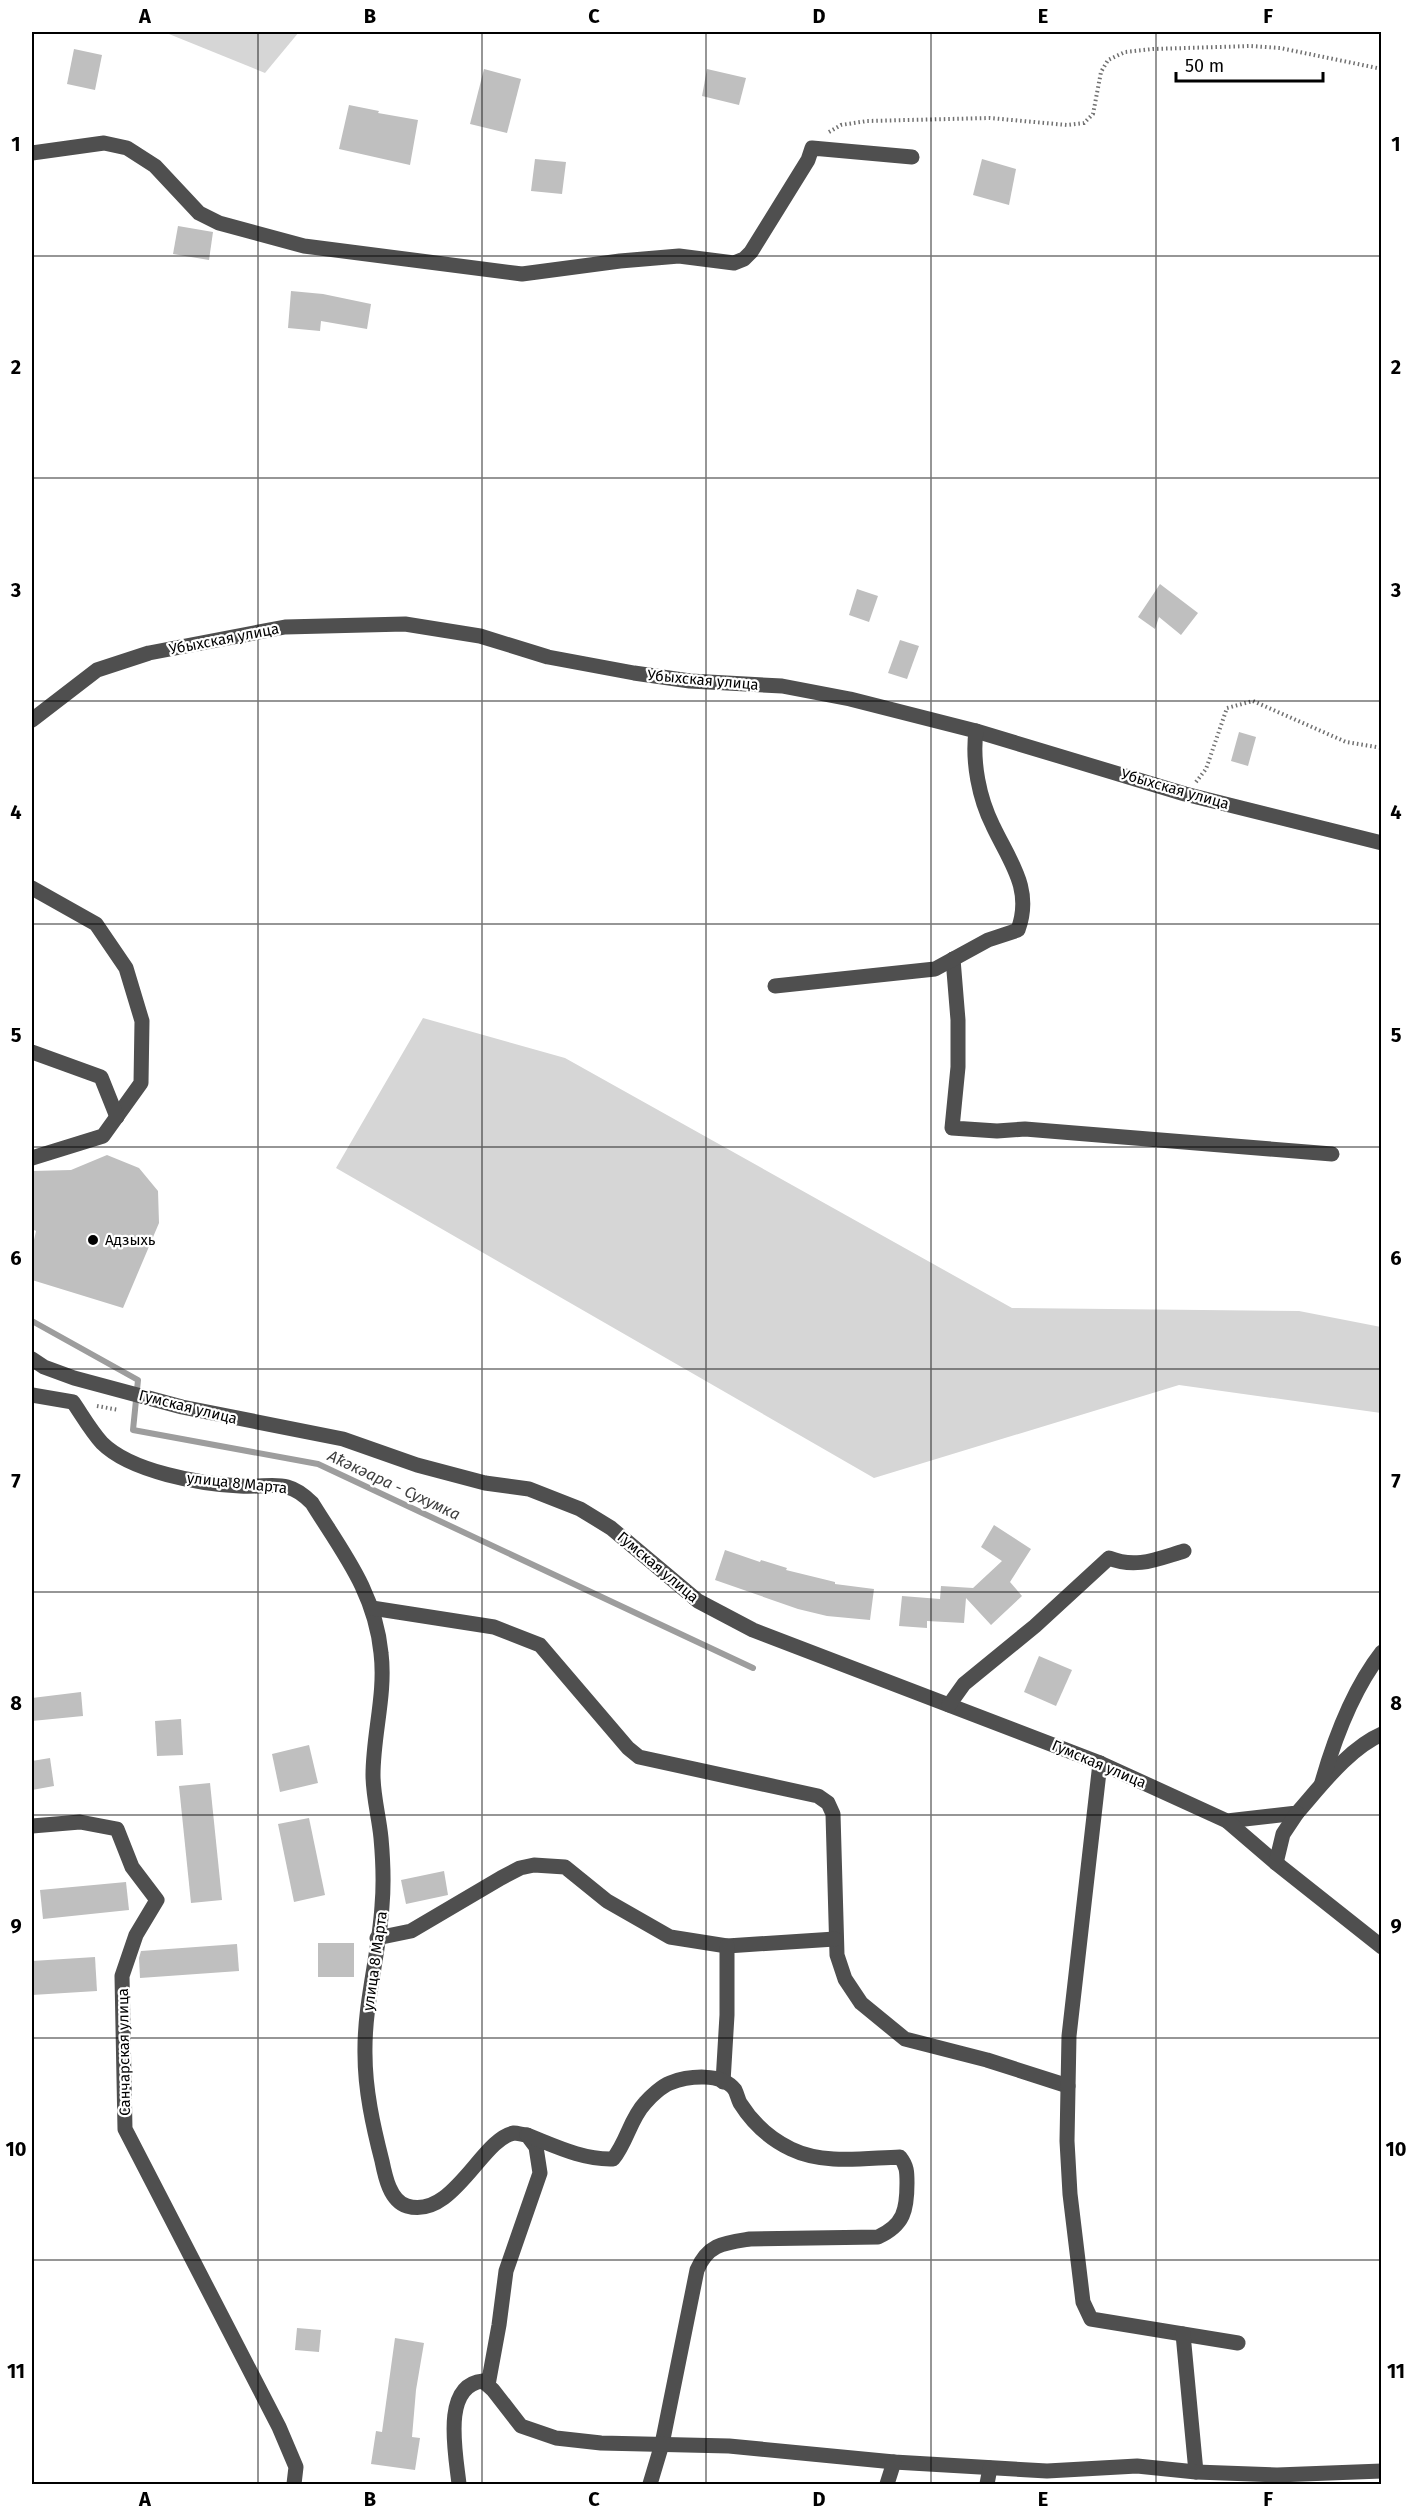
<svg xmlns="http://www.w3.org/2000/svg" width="1413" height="2516" viewBox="0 0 1413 2516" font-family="'Fira Sans',sans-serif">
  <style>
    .green { fill: #d6d6d6 }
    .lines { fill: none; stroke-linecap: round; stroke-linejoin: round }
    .stream { stroke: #9d9d9d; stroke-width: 6 }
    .building { fill: #bfbfbf }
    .path { stroke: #717171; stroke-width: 4; stroke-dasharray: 1.5 3; stroke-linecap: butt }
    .minor { stroke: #4f4f4f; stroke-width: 15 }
    .grid { fill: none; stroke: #000; stroke-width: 1.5; stroke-opacity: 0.55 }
    .poi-dot { fill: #000; stroke: #fff; stroke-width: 2 }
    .labels { text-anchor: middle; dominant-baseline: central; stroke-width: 4.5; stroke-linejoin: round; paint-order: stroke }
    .street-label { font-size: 15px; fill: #000; stroke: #fff }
    .poi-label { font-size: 15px; fill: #000; stroke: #fff; text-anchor: start }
    .water-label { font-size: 16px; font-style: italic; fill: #3e3e3e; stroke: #fff }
    .neatline { fill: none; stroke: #000; stroke-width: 2 }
    .grid-label { font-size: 20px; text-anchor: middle; font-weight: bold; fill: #000 }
  </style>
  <rect width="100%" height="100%" fill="#fff"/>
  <!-- green -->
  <g class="green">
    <polygon points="164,32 299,32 265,73"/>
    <polygon points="423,1018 565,1058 1012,1308 1299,1311 1381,1327 1381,1413 1179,1385 874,1478 336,1168"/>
  </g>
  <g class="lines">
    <!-- stream -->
    <polyline class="stream" points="32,1321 138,1380 133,1430 318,1464 753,1668"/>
  </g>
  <!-- building -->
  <g class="building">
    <polygon points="74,49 102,55 95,90 67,84"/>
    <polygon points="484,69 521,79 507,133 470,124"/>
    <polygon points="707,69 746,78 739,105 702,96"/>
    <polygon points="349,105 379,111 378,113 418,120 410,165 339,149"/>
    <polygon points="535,159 566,162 562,194 531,191"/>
    <polygon points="982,159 1016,169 1009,205 973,195"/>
    <polygon points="178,226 213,232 209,260 173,254"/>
    <polygon points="291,291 323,294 371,304 367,329 321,321 320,331 288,328"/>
    <polygon points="1160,584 1198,613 1181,635 1159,617 1155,629 1138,617"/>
    <polygon points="857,589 878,596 869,622 849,615"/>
    <polygon points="900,640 919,646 907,679 888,673"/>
    <polygon points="1239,732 1256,737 1248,766 1231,761"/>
    <polygon points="107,1155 139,1168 158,1191 159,1223 123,1308 32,1280 32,1249 36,1231 32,1229 32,1171 71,1170"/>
    <polygon points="994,1525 1031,1549 1010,1582 1022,1596 991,1625 966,1598 964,1623 927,1621 927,1628 899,1626 902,1596 940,1599 941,1586 973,1588 1002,1561 981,1547"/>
    <polygon points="725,1550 760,1562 761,1560 787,1568 786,1570 835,1582 835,1584 874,1589 870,1620 827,1616 798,1609 715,1580"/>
    <polygon points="1039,1656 1072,1670 1056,1706 1024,1692"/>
    <polygon points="81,1692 83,1716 32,1721 32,1698"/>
    <polygon points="181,1719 183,1755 157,1756 155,1721"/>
    <polygon points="309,1745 318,1783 280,1792 272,1754"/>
    <polygon points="50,1758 54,1786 32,1790 32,1761"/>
    <polygon points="210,1783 222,1900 191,1903 179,1786"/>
    <polygon points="309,1818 325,1895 294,1902 278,1824"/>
    <polygon points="444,1871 448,1895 406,1904 401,1880"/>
    <polygon points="126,1882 129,1910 43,1919 40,1890"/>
    <rect x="318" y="1943" width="36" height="34"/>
    <polygon points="237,1944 239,1971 140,1978 139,1958 141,1951"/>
    <polygon points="95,1957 97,1991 32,1995 32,1961"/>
    <polygon points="297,2328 321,2330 319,2352 295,2350"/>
    <polygon points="395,2338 424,2343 416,2390 412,2437 420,2438 415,2470 371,2464 376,2431 382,2432"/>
  </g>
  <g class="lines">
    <!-- path -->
    <g class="path">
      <polyline points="829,132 841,125 867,121 990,118 1067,125 1084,123 1093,114 1101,72 1108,60 1125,52 1153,49 1251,46 1280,48 1382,69"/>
      <polyline points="1196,782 1206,769 1227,708 1253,701 1346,742 1382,748"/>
      <polyline points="97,1406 119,1410"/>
    </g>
    <!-- minor -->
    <g class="minor">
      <polyline points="32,153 104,143 127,148 155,166 199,213 219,223 304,246 522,274 620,261 679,256 734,263 744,259 751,252 808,160 812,148 912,157"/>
      <polyline points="32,720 97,670 149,653 285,627 405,624 480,636 548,657 634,673 690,681 782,686 850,699 976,731 1185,794 1382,843"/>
      <polyline points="32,888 96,924 126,968 142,1021 141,1083 103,1136 32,1158"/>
      <polyline points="953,959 958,1020 958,1067 952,1128 997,1131 1025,1129 1332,1154"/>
      <path d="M775,986L935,969L988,940L1018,930C1033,889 1010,862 993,826C979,798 972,762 976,731"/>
      <polyline points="32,1052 101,1077 117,1117"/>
      <path d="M32,1359L44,1367L74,1378L182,1407L343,1439L417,1465L485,1483L529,1489L580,1509L611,1528L698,1601L753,1630L1100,1763L1227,1821L1297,1813C1320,1787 1349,1748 1382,1734"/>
      <path d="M32,1395L73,1402C82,1415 91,1431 102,1443C131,1472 201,1484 240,1486C272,1488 287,1477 312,1503C343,1553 375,1592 381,1653C386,1694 373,1734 373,1775C373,1796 379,1817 381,1838C383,1860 384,1883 382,1906C379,1955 364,2004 365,2054C365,2090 373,2126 382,2161C385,2176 390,2201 407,2206C453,2220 482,2138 514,2133C518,2133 523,2135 527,2135L536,2147L540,2173L506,2271L499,2325L488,2385"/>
      <polyline points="372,1608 494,1627 540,1645 628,1748 639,1757 818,1796 828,1803 833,1814 837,1955 845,1979 861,2003 905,2039 987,2060 1068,2086"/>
      <path d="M949,1705L964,1684L1035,1626L1109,1558C1136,1569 1157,1559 1184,1551"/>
      <polyline points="1100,1763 1069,2036 1067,2141 1070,2194 1083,2302 1091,2319 1238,2343"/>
      <path d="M1322,1782C1335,1737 1353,1689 1382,1652"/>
      <polyline points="1227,1821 1276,1863 1382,1947"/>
      <polyline points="32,1826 80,1822 117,1829 132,1867 157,1900 136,1935 122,1976 125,2129 279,2427 296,2467 294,2484"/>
      <polyline points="1276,1863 1283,1834 1297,1813"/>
      <polyline points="377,1938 411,1931 501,1878 520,1868 534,1865 565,1867 607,1901 670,1937 727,1946 835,1939"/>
      <polyline points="723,2082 727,2015 727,1946"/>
      <path d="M527,2135C555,2146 583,2160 613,2159C627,2142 630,2119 645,2103C651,2096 662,2086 670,2083C688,2076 722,2072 735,2090C737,2094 738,2099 740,2103C752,2122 770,2139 791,2149C824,2165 865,2158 900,2157C907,2166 907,2172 907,2183C907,2210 904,2225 878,2237L750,2239C724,2243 708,2244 697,2270L662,2444L650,2484"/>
      <polyline points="1183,2334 1196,2472"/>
      <path d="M459,2484C456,2455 441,2385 483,2381L493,2390L521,2426L556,2438L601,2443L729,2446L894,2462L1047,2471L1137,2466L1196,2472L1277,2475L1382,2471"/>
      <polyline points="887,2484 894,2462"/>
      <polyline points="987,2484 990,2468"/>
    </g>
  </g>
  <!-- grid -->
  <path class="grid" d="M258,32V2484M482,32V2484M706,32V2484M931,32V2484M1156,32V2484M32,256H1382M32,478H1382M32,701H1382M32,924H1382M32,1147H1382M32,1369H1382M32,1592H1382M32,1815H1382M32,2038H1382M32,2260H1382"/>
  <!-- markers -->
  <circle class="poi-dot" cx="93" cy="1240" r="6"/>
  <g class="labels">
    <!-- street labels -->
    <g class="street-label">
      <text transform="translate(224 639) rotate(-11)">Убыхская улица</text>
      <text transform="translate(703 680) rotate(5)">Убыхская улица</text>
      <text transform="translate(1175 789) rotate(16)">Убыхская улица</text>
      <text transform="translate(188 1407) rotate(14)">Гумская улица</text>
      <text transform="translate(237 1483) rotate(6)">улица 8 Марта</text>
      <text transform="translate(658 1567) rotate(40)">Гумская улица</text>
      <text transform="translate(1099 1764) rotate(23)">Гумская улица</text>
      <text transform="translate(375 1961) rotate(-82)">улица 8 Марта</text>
      <text transform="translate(124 2052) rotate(-91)">Санчарская улица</text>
    </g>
    <!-- poi labels -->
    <g class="poi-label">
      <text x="105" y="1240">Адзыхь</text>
    </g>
    <!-- water labels -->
    <g class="water-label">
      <text transform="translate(394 1485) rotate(25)">Аҟәкәара - Сухумка</text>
    </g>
  </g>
  <!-- border -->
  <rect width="1413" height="2516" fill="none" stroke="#ffffff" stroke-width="66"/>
  <!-- scale -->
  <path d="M1176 72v9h147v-9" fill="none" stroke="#000000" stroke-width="3"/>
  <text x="1185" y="72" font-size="18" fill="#000000" stroke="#ffffff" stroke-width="4.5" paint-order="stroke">50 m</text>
  <rect x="33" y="33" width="1347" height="2450" class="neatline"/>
  <g class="grid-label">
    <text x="145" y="23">A</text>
    <text x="370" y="23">B</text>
    <text x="594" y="23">C</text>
    <text x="819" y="23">D</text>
    <text x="1043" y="23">E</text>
    <text x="1268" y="23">F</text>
    <text x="16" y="151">1</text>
    <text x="1396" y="151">1</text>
    <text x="16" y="374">2</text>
    <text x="1396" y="374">2</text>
    <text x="16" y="597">3</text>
    <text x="1396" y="597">3</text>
    <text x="16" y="819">4</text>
    <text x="1396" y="819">4</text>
    <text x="16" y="1042">5</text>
    <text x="1396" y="1042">5</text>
    <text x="16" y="1265">6</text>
    <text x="1396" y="1265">6</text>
    <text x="16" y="1488">7</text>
    <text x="1396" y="1488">7</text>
    <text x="16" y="1710">8</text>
    <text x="1396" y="1710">8</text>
    <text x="16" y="1933">9</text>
    <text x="1396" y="1933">9</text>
    <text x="16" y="2156">10</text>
    <text x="1396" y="2156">10</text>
    <text x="16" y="2378">11</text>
    <text x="1396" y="2378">11</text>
    <text x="145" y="2506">A</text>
    <text x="370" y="2506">B</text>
    <text x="594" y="2506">C</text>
    <text x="819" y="2506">D</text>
    <text x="1043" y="2506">E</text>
    <text x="1268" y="2506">F</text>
  </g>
</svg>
